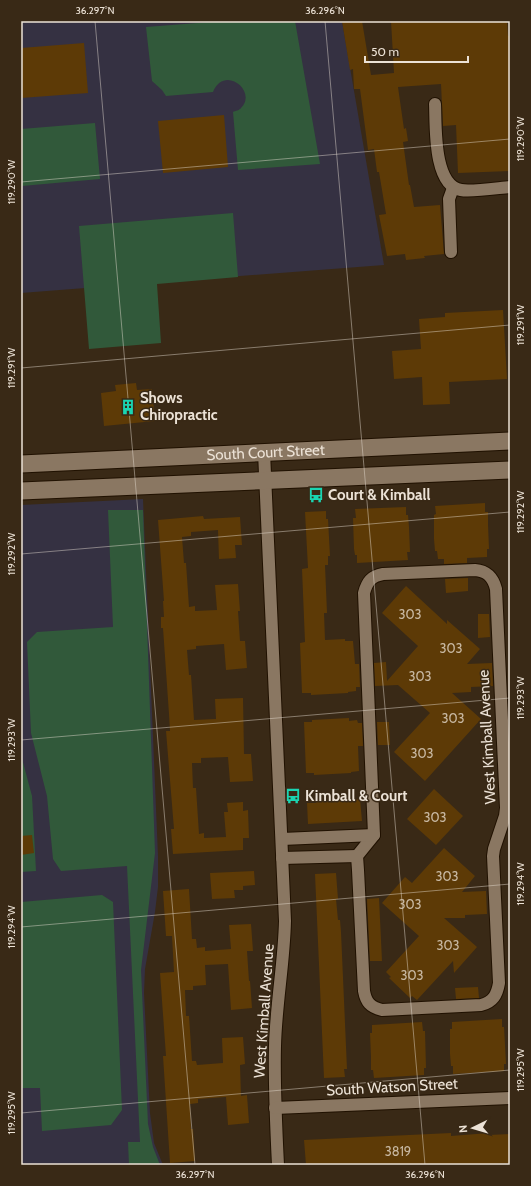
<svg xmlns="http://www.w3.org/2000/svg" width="531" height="1186" viewBox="0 0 531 1186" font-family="Cabin,sans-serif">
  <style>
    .commercial { fill: #353142 }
    .green { fill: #31593a }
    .building { fill: #5d3a06 }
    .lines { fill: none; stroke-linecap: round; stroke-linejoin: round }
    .street-casing { stroke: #201101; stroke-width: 14 }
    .secondary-casing { stroke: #201101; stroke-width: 19 }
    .street { stroke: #8a7762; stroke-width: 12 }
    .secondary { stroke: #8a7762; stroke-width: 17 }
    .ticks { fill: none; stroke: #ece2d6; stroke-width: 1; stroke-opacity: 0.45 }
    .labels { text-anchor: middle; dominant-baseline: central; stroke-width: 3; stroke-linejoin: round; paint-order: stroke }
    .number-label { font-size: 13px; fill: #c8b8a2 }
    .poi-label { font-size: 15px; font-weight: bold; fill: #ece2d6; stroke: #392916; text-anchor: start }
    .street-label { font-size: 15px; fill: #ece2d6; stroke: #392916 }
    .neatline { fill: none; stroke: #ece2d6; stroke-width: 1.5 }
    .ticks-label { font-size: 10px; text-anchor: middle; fill: #ece2d6 }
  </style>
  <rect width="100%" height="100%" fill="#392916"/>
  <!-- commercial -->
  <g class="commercial">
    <polygon points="21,21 342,21 384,265 21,293"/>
    <polygon points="143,499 158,856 158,887 155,912 145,969 144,993 150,1113 154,1143 163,1165 21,1165 21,505"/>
  </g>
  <!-- green -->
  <g class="green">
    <path d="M223,21H295L320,164L238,170L233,112C235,111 240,110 241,108C258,91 224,64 213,92L166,96L162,90L152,81L146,27Z"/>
    <polygon points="95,123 100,179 22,186 21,169 21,129"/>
    <polygon points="233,213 238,277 157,284 161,343 89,349 79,226"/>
    <polygon points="108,510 143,510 155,853 141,970 148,1124 153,1147 160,1165 129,1165 128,1142 140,1142 127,866 61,871 53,859 47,796 31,733 27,642 37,632 113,627"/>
    <polygon points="21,755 32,796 36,871 21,872"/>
    <polygon points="102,895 113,902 122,1110 111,1125 42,1131 40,1088 21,1088 21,902"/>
  </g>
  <!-- building -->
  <g class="building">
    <polygon points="342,21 362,21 371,75 394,73 391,21 507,21 508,36 510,36 510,109 509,110 510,171 458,173 456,125 443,126 441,84 398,87 404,129 406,128 408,141 403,142 409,185 410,185 414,207 440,205 444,254 424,256 425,258 406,260 405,254 387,256 379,215 386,214 379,172 377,172 374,149 368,150 360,89 354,89 353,69 350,70"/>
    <polygon points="84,43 88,93 21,98 21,48"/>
    <polygon points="224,115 228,167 163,173 158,121"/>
    <polygon points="503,310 507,379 449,382 450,404 423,405 422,377 394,379 392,351 421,349 419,319 445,317 445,313"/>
    <polygon points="136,383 137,390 152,389 155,421 104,426 101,393 116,391 115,385"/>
    <polygon points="485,503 485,512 488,512 488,524 489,549 487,549 487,557 467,558 467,563 444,564 444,559 438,559 437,551 435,551 434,539 434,515 436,514 435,506"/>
    <polygon points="406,507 406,515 408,515 409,527 410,552 407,552 408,560 357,563 357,555 355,555 354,549 353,518 356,518 355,509"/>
    <polygon points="326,511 326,519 328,519 330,556 328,556 328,565 325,565 327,613 324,613 325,640 345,639 345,641 353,641 355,664 359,664 360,687 356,687 356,691 348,692 348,693 311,695 311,693 302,693 300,643 305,642 302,569 308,568 305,512"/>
    <polygon points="203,516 204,519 240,517 242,545 235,545 236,558 219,559 218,530 191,532 191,536 182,537 184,563 186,563 189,607 195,606 195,611 217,610 215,585 238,584 240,611 238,611 240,641 245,641 247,668 226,670 224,644 196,646 196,649 187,650 189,675 191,675 194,720 216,719 215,699 243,698 244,754 251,754 253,781 230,782 228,757 201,758 201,763 192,763 193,788 196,788 199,834 204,833 204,838 226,837 224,812 228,812 227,803 243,802 243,811 248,810 249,838 243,838 243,850 173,854 171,829 174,829 166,731 170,731 169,714 163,628 161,628 161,617 164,617 163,601 164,601 158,520"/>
    <polygon points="468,578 468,591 446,593 445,579"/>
    <polygon points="406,586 447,624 447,620 480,649 467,664 492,663 493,686 471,687 471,692 452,693 481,719 425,781 394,752 430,713 398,685 375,686 374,663 386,662 387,681 418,646 382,613"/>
    <polygon points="478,614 489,614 490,637 478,638"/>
    <polygon points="349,718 349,721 357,720 358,723 362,723 363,746 358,746 359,771 351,772 351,773 314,775 314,773 306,773 304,722 312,722 312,720"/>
    <polygon points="377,722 389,722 390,745 378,745"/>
    <polygon points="434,789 463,816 436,845 407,819"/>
    <polygon points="352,798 352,800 360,799 362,821 308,824 307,803 316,803 315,800"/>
    <polygon points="32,835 34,853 21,855 21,836"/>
    <polygon points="444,848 475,876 462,892 486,891 487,914 465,915 465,918 444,918 477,947 454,973 453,961 417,1000 412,996 410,998 389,978 391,977 386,972 419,936 382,903 405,877 412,883"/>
    <polygon points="254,871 255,885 243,886 243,890 234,890 235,898 212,899 210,873"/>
    <polygon points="336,873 338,899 336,899 338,920 340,920 341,932 347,1069 344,1069 345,1077 324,1078 315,874"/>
    <polygon points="189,889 192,939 196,939 197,948 205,947 205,951 231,949 229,925 251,924 253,951 247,951 249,981 250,981 252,1008 231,1010 228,964 205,965 206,985 193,986 193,990 185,990 186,1016 189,1016 192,1061 196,1061 197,1065 223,1063 222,1038 243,1037 245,1064 240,1065 241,1096 247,1095 249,1123 228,1125 226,1097 198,1099 198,1103 190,1104 191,1129 193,1129 195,1161 170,1163 163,1056 166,1056 160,973 174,972 172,936 166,936 163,891"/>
    <polygon points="379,898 382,961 370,961 367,899"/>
    <polygon points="478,987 479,998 456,999 455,988"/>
    <polygon points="502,1019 502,1027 504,1027 505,1045 506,1064 504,1064 504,1071 453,1074 453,1066 451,1066 450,1054 450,1029 452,1029 452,1022"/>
    <polygon points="422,1022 423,1031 425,1031 426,1068 424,1068 424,1075 374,1078 373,1070 371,1070 371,1057 370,1033 372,1033 372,1025"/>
    <polygon points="451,1133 451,1136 489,1133 489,1135 510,1134 510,1163 491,1164 491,1165 306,1165 304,1140"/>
  </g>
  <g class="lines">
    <defs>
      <g id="street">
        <path d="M435,104C436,126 433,185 461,190C471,192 498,188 510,187"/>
        <polyline points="451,252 449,199 453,188"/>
        <path d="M264,452L285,921C284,963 276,1004 275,1046C274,1085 276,1125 278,1165"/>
        <path d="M475,570C487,571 493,577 496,589L506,808L505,816L494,849L493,856L499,983C497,995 493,1002 481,1005L382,1010C370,1007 366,1002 364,991L358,870L357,856L374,835L364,593C367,582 371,576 383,574Z"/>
        <polyline points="282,839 374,835"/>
        <polyline points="282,858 357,856"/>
        <polyline points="275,1108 510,1098"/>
      </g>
      <g id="secondary">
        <path id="s1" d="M21,464L510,441"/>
        <polyline points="21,491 510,470"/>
      </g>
    </defs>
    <!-- street casing -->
    <use href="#street" class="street-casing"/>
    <!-- secondary casing -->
    <use href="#secondary" class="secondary-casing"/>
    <!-- street -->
    <use href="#street" class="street"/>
    <!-- secondary -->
    <use href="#secondary" class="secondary"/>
  </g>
  <!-- ticks -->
  <path class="ticks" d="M95,21L195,1165M325,21L425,1165M21,182L510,139M21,368L510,325M21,554L510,512M21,740L510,698M21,927L510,884M21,1113L510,1070"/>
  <!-- icons -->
  <defs>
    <symbol id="building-bare" viewBox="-9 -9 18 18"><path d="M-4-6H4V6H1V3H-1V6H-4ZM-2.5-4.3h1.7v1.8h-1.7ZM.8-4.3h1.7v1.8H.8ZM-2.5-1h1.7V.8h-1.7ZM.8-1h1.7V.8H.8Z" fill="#1ad5b2" stroke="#392916" stroke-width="2.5" paint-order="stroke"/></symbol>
    <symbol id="bus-bare" viewBox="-9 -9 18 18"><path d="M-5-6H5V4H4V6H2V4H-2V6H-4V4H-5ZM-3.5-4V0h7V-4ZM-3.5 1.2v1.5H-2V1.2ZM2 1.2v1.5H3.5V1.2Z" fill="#1ad5b2" stroke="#392916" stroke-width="2.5" paint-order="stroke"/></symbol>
  </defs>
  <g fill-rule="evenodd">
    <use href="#building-bare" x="117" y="396" width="22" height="22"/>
    <use href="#bus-bare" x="305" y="484" width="22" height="22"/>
    <use href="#bus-bare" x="282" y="785" width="22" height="22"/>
  </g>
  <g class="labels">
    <!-- number labels -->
    <g class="number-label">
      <text x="410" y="614">303</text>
      <text x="451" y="648">303</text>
      <text x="420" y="676">303</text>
      <text x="453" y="718">303</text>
      <text x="422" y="753">303</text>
      <text x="435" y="817">303</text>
      <text x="447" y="876">303</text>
      <text x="410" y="904">303</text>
      <text x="448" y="945">303</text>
      <text x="412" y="975">303</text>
      <text x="398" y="1151">3819</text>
    </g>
    <!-- poi labels -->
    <g class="poi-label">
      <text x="140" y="398">Shows<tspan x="140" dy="17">Chiropractic</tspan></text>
      <text x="328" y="495">Court &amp; Kimball</text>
      <text x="305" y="796">Kimball &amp; Court</text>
    </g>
    <!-- street labels -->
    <g class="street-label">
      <text stroke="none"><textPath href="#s1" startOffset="245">South Court Street</textPath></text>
      <text transform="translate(487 737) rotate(-93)">West Kimball Avenue</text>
      <text transform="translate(264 1011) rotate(-86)">West Kimball Avenue</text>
      <text transform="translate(392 1087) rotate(-3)">South Watson Street</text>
    </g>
  </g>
  <!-- border -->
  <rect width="531" height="1186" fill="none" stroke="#392916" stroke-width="44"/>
  <!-- north arrow -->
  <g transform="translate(473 1128) rotate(265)" stroke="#392916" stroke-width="3" paint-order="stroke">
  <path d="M0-3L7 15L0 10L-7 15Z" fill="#ece2d6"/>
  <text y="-6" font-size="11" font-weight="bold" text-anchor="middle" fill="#ece2d6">N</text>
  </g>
  <!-- scale -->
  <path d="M365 56v6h103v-6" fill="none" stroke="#ece2d6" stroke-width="2"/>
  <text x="371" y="56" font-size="12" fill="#ece2d6" stroke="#392916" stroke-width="3" paint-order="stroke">50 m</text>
  <rect x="22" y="22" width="487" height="1142" class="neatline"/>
  <g class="ticks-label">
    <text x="95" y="14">36.297°N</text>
    <text x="325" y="14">36.296°N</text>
    <text transform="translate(520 139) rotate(-90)" y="4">119.290°W</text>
    <text transform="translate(11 182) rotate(-90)" y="4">119.290°W</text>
    <text transform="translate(520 325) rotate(-90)" y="4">119.291°W</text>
    <text transform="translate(11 368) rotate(-90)" y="4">119.291°W</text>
    <text transform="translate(520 512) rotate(-90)" y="4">119.292°W</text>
    <text transform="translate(11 554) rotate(-90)" y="4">119.292°W</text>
    <text transform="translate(520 698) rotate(-90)" y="4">119.293°W</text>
    <text transform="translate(11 740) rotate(-90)" y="4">119.293°W</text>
    <text transform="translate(520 884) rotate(-90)" y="4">119.294°W</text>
    <text transform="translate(11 927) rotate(-90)" y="4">119.294°W</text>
    <text transform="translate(520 1070) rotate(-90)" y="4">119.295°W</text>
    <text transform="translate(11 1113) rotate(-90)" y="4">119.295°W</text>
    <text x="195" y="1178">36.297°N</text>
    <text x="425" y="1178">36.296°N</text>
  </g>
</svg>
